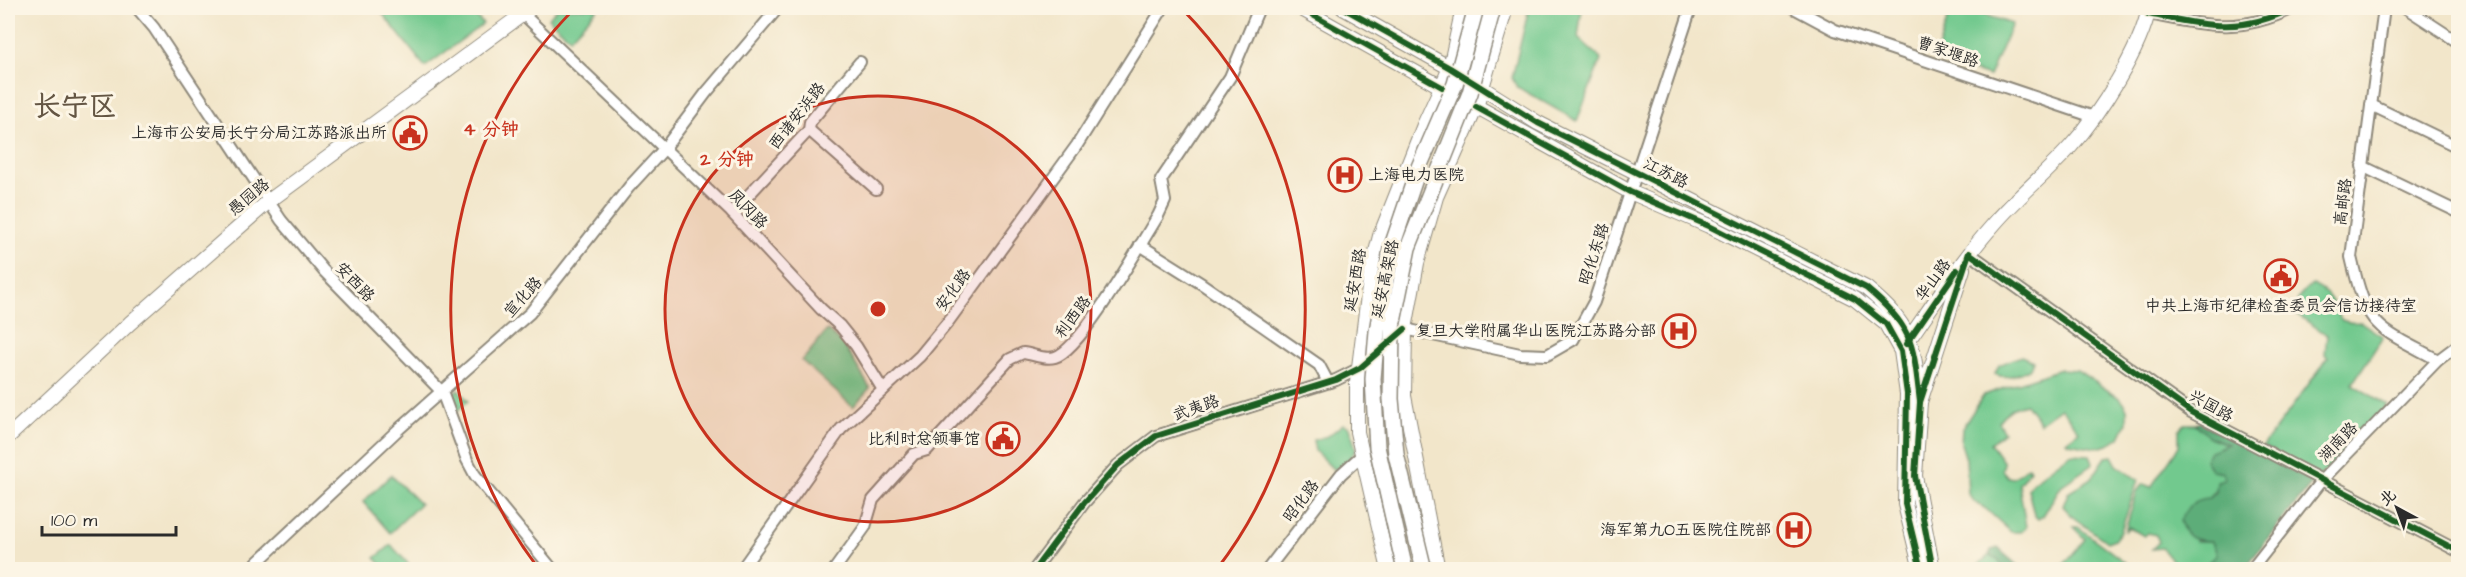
<svg xmlns="http://www.w3.org/2000/svg" width="2466" height="577" viewBox="0 0 2466 577" font-family="'Architects Daughter','LXGW WenKai TC',sans-serif">
  <style>
    .green { fill: #72c98e; stroke: #4e7a5c; stroke-width: 1.5 }
    .forest { fill: #5dad79; stroke: #446c52; stroke-width: 1.5 }
    .lines { fill: none; stroke-linecap: round; stroke-linejoin: round }
    .minor-casing { stroke: #8e887a; stroke-width: 14 }
    .major-casing { stroke: #8e887a; stroke-width: 16 }
    .highway-casing { stroke: #8e887a; stroke-width: 18 }
    .minor { stroke: #fff; stroke-width: 10 }
    .major { stroke: #fff; stroke-width: 14 }
    .highway { stroke: #fff; stroke-width: 15 }
    .highway-bridge-casing { stroke: #8e887a; stroke-width: 18; stroke-linecap: butt }
    .highway-bridge { stroke: #fff; stroke-width: 15 }
    .cycleway-casing { stroke: #fcf5e5; stroke-width: 10 }
    .cycleway { stroke: #1b5e20; stroke-width: 6 }
    .ring { fill: none; stroke: #c8321e; stroke-width: 3 }
    .labels { text-anchor: middle; dominant-baseline: central; stroke-width: 6; stroke-linejoin: round; paint-order: stroke }
    .street-label { font-size: 16px; fill: #2b2b2b; stroke: #fcf5e5 }
    .poi-label { font-size: 16px; fill: #2b2b2b; stroke: #fcf5e5; text-anchor: end }
    .town-label { font-size: 28px; font-weight: bold; fill: #645644; stroke: #fcf5e5 }
    .centre { fill: #c8321e; stroke: #fcf5e5; stroke-width: 3 }
    .ring-label { font-size: 18px; text-anchor: middle; font-weight: bold; fill: #c8321e; stroke: #fcf5e5; stroke-width: 6; stroke-linejoin: round; paint-order: stroke }
  </style>
  <rect width="100%" height="100%" fill="#fcf5e5"/>
  <filter id="ink" filterUnits="userSpaceOnUse"><feTurbulence type="fractalNoise" baseFrequency=".0167" numOctaves="2"/><feDisplacementMap in="SourceGraphic" scale="12" xChannelSelector="R" yChannelSelector="G"/><feConvolveMatrix kernelMatrix="1 2 1 2 8 2 1 2 1" color-interpolation-filters="sRGB"/></filter>
  <filter id="wash" filterUnits="userSpaceOnUse"><feTurbulence type="fractalNoise" baseFrequency=".008" numOctaves="4" result="noise"/><feDisplacementMap in="SourceGraphic" scale="24" xChannelSelector="R" yChannelSelector="G"/><feGaussianBlur stdDeviation="1.35" result="paint"/><feColorMatrix in="noise" values="0 0 0 0 0 0 0 0 0 0 0 0 0 0 0 0 0 1.4 0 .05"/><feComposite in="paint" operator="in"/></filter>
  <g filter="url(#wash)">
    <rect width="100%" height="100%" fill="#f2e6ca"/>
    <!-- green -->
    <g class="green">
      <polygon points="378,8 468,8 483,24 425,67"/>
      <polygon points="558,8 598,8 570,38 548,18"/>
      <polygon points="1529,8 1582,8 1578,38 1601,59 1577,121 1517,87 1512,78"/>
      <polygon points="1951,8 1964,8 2012,24 1989,76 1935,58"/>
      <path d="M2313,285C2318,288 2325,291 2328,296C2342,313 2334,325 2361,322L2383,337L2352,384L2387,405L2320,476L2263,446L2328,358L2325,354L2327,335L2295,313C2295,302 2302,289 2313,285Z"/>
      <polygon points="827,330 844,345 870,388 853,407 802,361"/>
      <path d="M2021,356L2033,361L2030,368C2021,374 2005,380 1995,374L1999,365Z"/>
      <path d="M2060,369L2077,370L2121,399L2127,409V422L2120,437L2108,445L2097,448L2069,443L2066,441L2079,431L2061,408L2040,423L2026,404C2013,406 2005,412 1998,422L2004,432L1990,443L2004,463L2002,470L2008,477L2013,478L2028,467L2030,470L2019,484L2026,527L2020,532H2011L1986,509L1974,502L1968,494L1966,459L1961,444L1962,428L1984,395Z"/>
      <polygon points="458,389 468,401 457,411 451,395"/>
      <polygon points="1343,424 1350,427 1356,450 1346,463 1334,470 1315,451 1313,440 1328,436"/>
      <polygon points="2185,424 2196,424 2209,437 2229,445 2219,447 2224,480 2209,498 2195,541 2212,541 2218,555 2202,568 2191,566 2179,569 2162,548 2152,549 2159,542 2156,535 2147,533 2144,536 2129,527 2125,531 2137,491 2143,484 2151,487 2179,446 2179,430"/>
      <polygon points="2070,454 2090,455 2093,464 2061,486 2043,516 2038,519 2034,515 2028,489 2033,482"/>
      <polygon points="2112,456 2117,465 2138,480 2121,531 2115,539 2107,542 2074,518 2063,506 2068,493 2092,478 2106,457"/>
      <polygon points="391,475 420,504 390,533 363,502"/>
      <polygon points="2073,527 2078,527 2134,569 2113,569 2109,567 2106,569 2060,569 2085,539"/>
      <polygon points="391,545 413,569 386,569 375,558"/>
      <polygon points="1989,555 1998,558 2005,569 1973,570"/>
    </g>
    <!-- forest -->
    <g class="forest">
      <path d="M2200,422L2313,482L2244,569H2184L2191,566L2202,568L2217,554L2212,541C2194,541 2186,539 2180,521C2186,508 2193,499 2209,498L2216,492L2217,481L2224,479L2223,473L2212,471L2205,460L2210,451L2228,444L2209,437L2196,424Z"/>
      <path d="M1998,548C2005,556 2015,561 2020,569H2004L1998,559L1989,555L1991,550Z"/>
    </g>
  </g>
  <g filter="url(#ink)">
    <g class="lines">
      <defs>
        <g id="minor">
          <polyline points="137,8 154,28 281,220 323,270 442,392 467,460 475,475 553,570"/>
          <polyline points="1794,8 1835,30 2094,117"/>
          <path d="M2384,8L2351,257C2368,330 2375,326 2438,360"/>
          <polyline points="2406,8 2458,42"/>
          <polyline points="523,14 732,213 821,309 840,326 856,346 883,390"/>
          <path d="M2148,14C2205,25 2238,35 2293,8"/>
          <polyline points="2371,105 2458,147"/>
          <polyline points="809,130 876,189"/>
          <polyline points="2362,166 2458,212"/>
          <polyline points="732,213 809,130 810,122 860,62"/>
          <polyline points="1140,245 1202,284 1319,365 1328,382"/>
          <polyline points="1969,253 2191,412 2458,551"/>
          <polyline points="1401,333 1405,329 1520,354 1547,355 1573,340 1594,302 1691,8"/>
          <polyline points="249,570 400,428 530,313 629,187 664,149 706,93 778,8"/>
          <polyline points="741,570 841,429 920,356 948,322 1077,145 1163,8"/>
          <path d="M834,570L865,527L873,500L914,454L927,450L1010,359L1023,353C1033,354 1044,360 1055,357C1081,350 1141,243 1158,216L1165,201L1161,180L1230,77L1259,8"/>
          <polyline points="1034,570 1084,503 1118,465 1156,436 1336,380 1360,368 1378,352"/>
          <polyline points="1267,570 1341,474 1362,455"/>
          <polyline points="2251,570 2321,481 2438,360 2458,345"/>
        </g>
        <g id="major">
          <polyline points="1300,8 1630,192 1709,226 1855,299 1886,324 1901,351 1907,394 1905,504 1921,570"/>
          <path d="M1343,8L1450,68L1538,123L1866,288C1914,328 1913,343 1920,402"/>
          <path d="M1907,342C1935,302 1961,261 1994,224C2018,196 2047,173 2071,146C2099,115 2141,49 2149,8"/>
          <polyline points="8,437 130,323 269,201 531,8"/>
          <polyline points="1389,570 1357,432 1357,383 1371,272 1380,236 1424,125 1450,68 1463,8"/>
          <polyline points="1438,570 1404,396 1405,329 1417,263 1436,197 1476,107 1506,8"/>
          <polyline points="1933,570 1915,476 1920,402 1963,269"/>
        </g>
        <polyline id="highway" points="1438,567 1439,570"/>
      </defs>
      <!-- minor casing -->
      <use href="#minor" class="minor-casing"/>
      <!-- major casing -->
      <use href="#major" class="major-casing"/>
      <!-- highway casing -->
      <use href="#highway" class="highway-casing"/>
      <!-- minor -->
      <use href="#minor" class="minor"/>
      <!-- major -->
      <use href="#major" class="major"/>
      <!-- highway -->
      <use href="#highway" class="highway"/>
      <defs>
        <g id="highway-bridge">
          <polyline points="1405,570 1377,447 1373,379 1377,331 1391,249 1419,167 1455,84 1476,8"/>
          <polyline points="1424,570 1396,454 1391,399 1392,327 1408,248 1470,93 1493,8"/>
        </g>
      </defs>
      <!-- highway-bridge casing -->
      <use href="#highway-bridge" class="highway-bridge-casing"/>
      <!-- highway-bridge -->
      <use href="#highway-bridge" class="highway-bridge"/>
      <defs>
        <g id="cycleway">
          <polyline points="1300,8 1442,87"/>
          <path d="M1343,8L1450,68L1538,123L1866,288C1914,328 1913,343 1920,402"/>
          <path d="M2148,14C2205,25 2238,35 2293,8"/>
          <polyline points="1476,107 1630,192 1709,226 1855,299 1886,324 1901,351 1907,394 1905,504 1921,570"/>
          <polyline points="1969,253 2191,412 2458,551"/>
          <polyline points="1906,344 1957,270"/>
          <polyline points="1034,570 1084,503 1118,465 1156,436 1336,380 1360,368 1405,329"/>
          <polyline points="1933,570 1915,476 1920,402 1969,253"/>
        </g>
      </defs>
      <!-- cycleway casing -->
      <use href="#cycleway" class="cycleway-casing"/>
      <!-- cycleway -->
      <use href="#cycleway" class="cycleway"/>
    </g>
  </g>
  <!-- distance rings -->
  <circle cx="878" cy="309" r="213" fill="#c8321e" fill-opacity=".12"/>
  <g class="ring">
    <circle cx="878" cy="309" r="213"/>
    <path d="M539 569A427 427 0 0 1 573 10M1183 10A427 427 0 0 1 1217 569"/>
  </g>
  <!-- icons -->
  <defs>
    <symbol id="civic-ring" viewBox="-11 -11 22 22"><circle r="9.5" fill="#fcf5e5" stroke="#c8321e" stroke-width="1.5"/><path d="M-.6-6.5H3V-4.5H.6V-3L4-1V1h2V6H-6V1h2V-1L-.6-3ZM-1.2 2.5V6h2.4V2.5Z" fill="#c8321e"/></symbol>
    <symbol id="hospital-ring" viewBox="-11 -11 22 22"><circle r="9.5" fill="#fcf5e5" stroke="#c8321e" stroke-width="1.5"/><path d="M-5-5h3v3.5h4V-5h3V5h-3V1.5h-4V5h-3Z" fill="#c8321e"/></symbol>
  </defs>
  <g fill-rule="evenodd">
    <use href="#civic-ring" x="391" y="114" width="38" height="38"/>
    <use href="#hospital-ring" x="1326" y="156" width="38" height="38"/>
    <use href="#civic-ring" x="2262" y="257" width="38" height="38"/>
    <use href="#hospital-ring" x="1660" y="312" width="38" height="38"/>
    <use href="#civic-ring" x="984" y="420" width="38" height="38"/>
    <use href="#hospital-ring" x="1775" y="511" width="38" height="38"/>
  </g>
  <g class="labels">
    <!-- street labels -->
    <g class="street-label">
      <text transform="translate(1948 52) rotate(19)">曹家堰路</text>
      <text transform="translate(797 116) rotate(-52)">西诸安浜路</text>
      <text transform="translate(1666 173) rotate(27)">江苏路</text>
      <text transform="translate(249 197) rotate(-40)">愚园路</text>
      <text transform="translate(2343 202) rotate(-83)">高邮路</text>
      <text transform="translate(748 209) rotate(46)">凤冈路</text>
      <text transform="translate(1594 254) rotate(-72)">昭化东路</text>
      <text transform="translate(1385 279) rotate(-78)">延安高架路</text>
      <text transform="translate(1355 280) rotate(-80)">延安西路</text>
      <text transform="translate(1933 280) rotate(-54)">华山路</text>
      <text transform="translate(355 282) rotate(46)">安西路</text>
      <text transform="translate(953 290) rotate(-54)">安化路</text>
      <text transform="translate(523 297) rotate(-48)">宣化路</text>
      <text transform="translate(1073 317) rotate(-53)">利西路</text>
      <text transform="translate(2211 406) rotate(30)">兴国路</text>
      <text transform="translate(1196 408) rotate(-19)">武夷路</text>
      <text transform="translate(2338 442) rotate(-46)">湖南路</text>
      <text transform="translate(1301 501) rotate(-53)">昭化路</text>
    </g>
    <!-- poi labels -->
    <g class="poi-label">
      <text x="387" y="133">上海市公安局长宁分局江苏路派出所</text>
      <text x="1368" y="175" text-anchor="start">上海电力医院</text>
      <text x="2281" y="306" text-anchor="middle">中共上海市纪律检查委员会信访接待室</text>
      <text x="1656" y="331">复旦大学附属华山医院江苏路分部</text>
      <text x="980" y="439">比利时总领事馆</text>
      <text x="1771" y="530">海军第九O五医院住院部</text>
    </g>
    <!-- town labels -->
    <g class="town-label">
      <text x="75" y="106">长宁区</text>
    </g>
  </g>
  <circle cx="878" cy="309" r="9" class="centre"/>
  <g class="ring-label">
    <text x="491" y="135">4 分钟</text>
    <text x="727" y="165">2 分钟</text>
  </g>
  <!-- margin -->
  <rect width="2466" height="577" fill="none" stroke="#fcf5e5" stroke-width="30"/>
  <!-- north arrow -->
  <g transform="translate(2397 508) rotate(319)" stroke="#fcf5e5" stroke-width="4.5" paint-order="stroke">
  <path d="M0-4.5L10 22L0 15L-10 22Z" fill="#2b2b2b"/>
  <text y="-9" font-size="16" font-weight="bold" text-anchor="middle" fill="#2b2b2b">北</text>
  </g>
  <!-- scale -->
  <path d="M42 526v9h134v-9" fill="none" stroke="#2b2b2b" stroke-width="3"/>
  <text x="51" y="526" font-size="18" fill="#2b2b2b" stroke="#fcf5e5" stroke-width="4.5" paint-order="stroke">100 m</text>
</svg>
